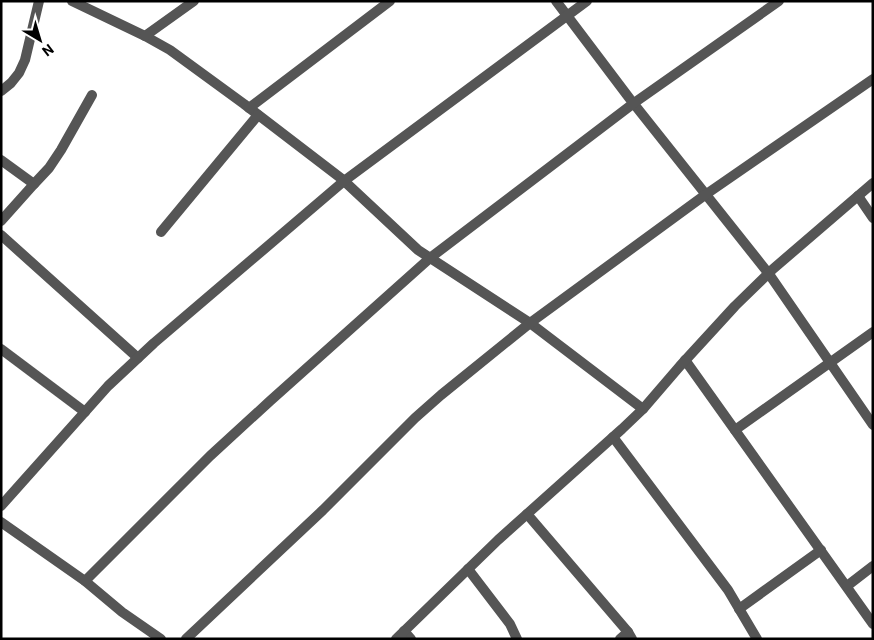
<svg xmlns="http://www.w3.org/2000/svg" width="874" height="640" viewBox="0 0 874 640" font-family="Roboto,sans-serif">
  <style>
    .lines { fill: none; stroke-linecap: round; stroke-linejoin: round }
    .minor { stroke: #555; stroke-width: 10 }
    .tertiary { stroke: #555; stroke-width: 10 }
  </style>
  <rect width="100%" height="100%" fill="#fff"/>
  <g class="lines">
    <!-- minor -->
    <g class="minor">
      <polyline points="72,1 145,36 170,50 244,104 342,179 418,250 530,323 643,409"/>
      <polyline points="556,1 630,99 769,274 873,425"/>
      <polyline points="145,36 194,1"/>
      <polyline points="1,91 11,83 19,73 25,60 39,1"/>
      <polyline points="249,108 390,1"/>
      <polyline points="1,160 34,184"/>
      <polyline points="858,196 873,218"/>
      <polyline points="1,221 34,184 49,168 61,150 92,95"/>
      <polyline points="161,232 258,115"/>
      <polyline points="1,235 138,358"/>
      <polyline points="1,349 85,412"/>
      <polyline points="685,360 873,624"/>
      <polyline points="735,430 873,332"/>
      <polyline points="613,437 728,590 757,639"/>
      <polyline points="1,506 108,386 154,343 344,181 587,1"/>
      <polyline points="527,514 628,632 632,639"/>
      <polyline points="1,522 85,581 122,612 161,639"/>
      <polyline points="468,569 510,624 517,639"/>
      <polyline points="85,581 210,456 270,401 430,258 634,103 779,1"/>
      <polyline points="847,586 873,566"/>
      <polyline points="739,609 821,550"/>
      <polyline points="404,631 411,639"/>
      <polyline points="186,639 323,510 415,418 441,395 530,323 705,195 873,79"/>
      <polyline points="620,639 628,632"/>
    </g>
    <!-- tertiary -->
    <polyline class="tertiary" points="396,639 498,540 622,429 643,409 680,366 735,306 773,269 873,183"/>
  </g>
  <!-- border -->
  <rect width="874" height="640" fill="none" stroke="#000000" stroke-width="5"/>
  <!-- north arrow -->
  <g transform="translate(40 40) rotate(142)" stroke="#ffffff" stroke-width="4" paint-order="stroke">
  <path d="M0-4L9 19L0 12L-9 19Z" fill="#000000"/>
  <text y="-8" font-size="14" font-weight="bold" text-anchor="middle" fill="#000000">N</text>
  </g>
</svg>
